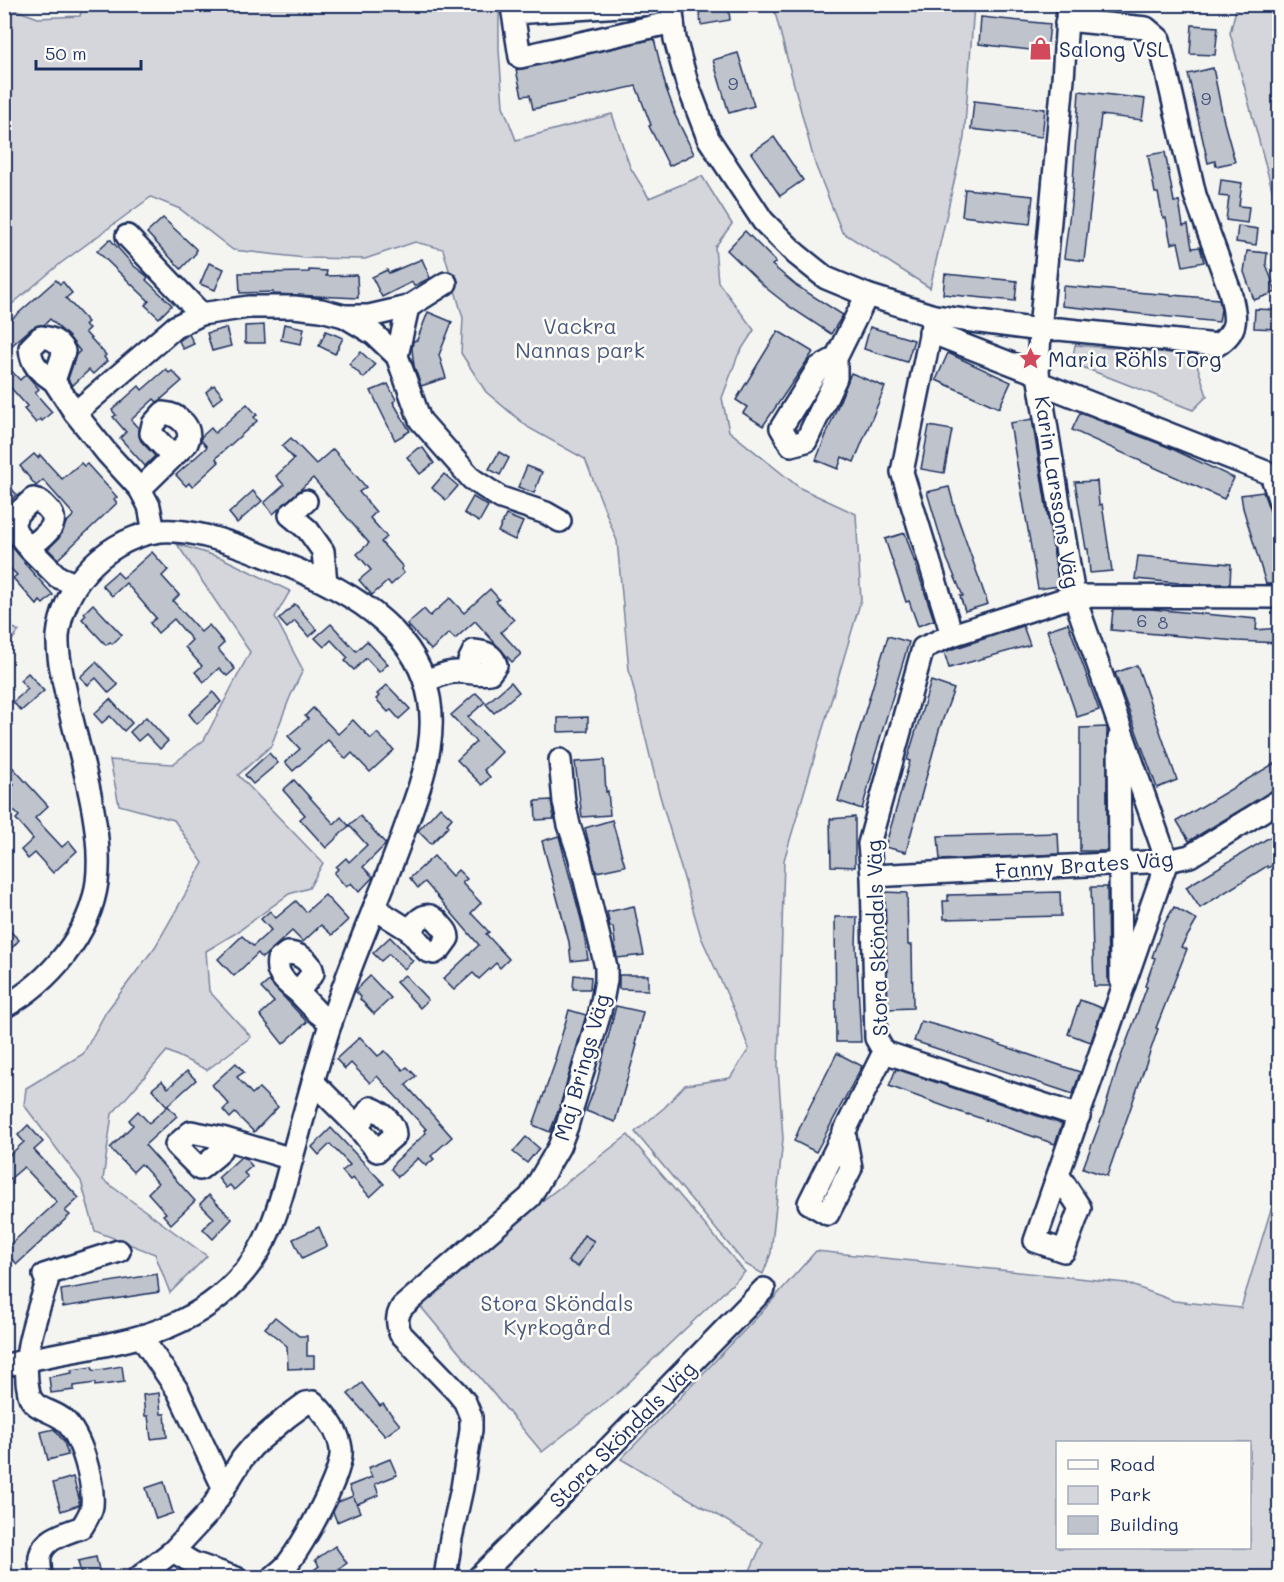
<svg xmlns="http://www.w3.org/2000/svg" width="1284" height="1582" viewBox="0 0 1284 1582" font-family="Mali,sans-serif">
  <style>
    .green { fill: #d4d6db; stroke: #78829c; stroke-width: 1.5; fill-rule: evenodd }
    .building { fill: #bfc3cc; stroke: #1b2f5e; stroke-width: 1.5 }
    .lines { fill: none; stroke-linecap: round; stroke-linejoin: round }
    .minor-casing { stroke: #1b2f5e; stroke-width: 26 }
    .minor { stroke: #fdfcf7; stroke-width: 21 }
    .labels { text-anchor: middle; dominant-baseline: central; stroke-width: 5; stroke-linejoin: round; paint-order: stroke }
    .number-label { font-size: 18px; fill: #44547a }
    .poi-label { font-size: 21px; fill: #1b2f5e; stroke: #fdfcf7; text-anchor: start }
    .park-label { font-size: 21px; fill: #49597d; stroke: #fdfcf7 }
    .street-label { font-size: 21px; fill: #1b2f5e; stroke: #fdfcf7 }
  </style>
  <rect width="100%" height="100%" fill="#f4f4f1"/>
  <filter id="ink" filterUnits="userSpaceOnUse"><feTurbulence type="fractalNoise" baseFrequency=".0167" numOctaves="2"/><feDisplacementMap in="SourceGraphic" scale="12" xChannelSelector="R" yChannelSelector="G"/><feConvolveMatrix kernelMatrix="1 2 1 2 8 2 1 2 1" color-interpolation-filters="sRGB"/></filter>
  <g filter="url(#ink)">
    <!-- green -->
    <g class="green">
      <polygon points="83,4 499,5 499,50 503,106 516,140 612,114 630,167 649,198 702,176 732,224 715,247 718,282 754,330 738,355 722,398 729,431 800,488 856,514 861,600 784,860 778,1067 783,1139 771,1253 763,1274 745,1264 635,1132 665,1107 685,1085 730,1078 749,1049 735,1012 701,937 658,789 629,670 617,541 585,459 529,428 486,392 461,353 463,318 443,249 415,242 365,259 305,258 233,250 180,209 151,197 61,263 5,310 5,6 38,18 80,16"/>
      <polygon points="773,5 974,5 964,138 930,288 842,232 815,164"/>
      <polygon points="1237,5 1279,5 1279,215 1230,33"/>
      <polygon points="1075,345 1194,355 1207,396 1193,410 1072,363"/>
      <polygon points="177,544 222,558 290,591 275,617 303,670 290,697 271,746 238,775 323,863 309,888 289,894 236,933 206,951 209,991 251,1037 207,1070 167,1051 112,1114 103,1180 207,1256 170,1293 155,1254 95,1231 81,1181 24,1105 26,1088 83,1054 106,1012 155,947 203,863 174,820 119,805 110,760 173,764 204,740 250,652"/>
      <polygon points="5,623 19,631 5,649"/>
      <polygon points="628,1135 745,1272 621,1390 542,1452 417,1302 499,1234"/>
      <path d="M1279,1183V1577H747L763,1542L621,1459L760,1314L816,1251L1126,1283L1174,1301L1241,1308ZM1058,1442H1250V1548H1058Z"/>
    </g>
    <!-- building -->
    <g class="building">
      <polygon points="698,4 728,4 730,20 701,25"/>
      <polygon points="981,17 1050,24 1047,52 979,44"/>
      <polygon points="1192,25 1218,27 1215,55 1190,54"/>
      <polygon points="654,39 666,88 675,113 674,113 694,154 669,166 649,126 651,125 636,86 533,109 530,95 522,96 516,70"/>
      <polygon points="738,53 754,106 729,113 713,60"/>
      <polygon points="1213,68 1224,122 1235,162 1216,166 1215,161 1208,163 1188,74"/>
      <polygon points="1079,91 1145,99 1142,120 1101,115 1084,261 1064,258 1072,197"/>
      <polygon points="974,101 1045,109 1042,137 971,129"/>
      <polygon points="774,137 803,180 780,196 751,153"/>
      <polygon points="1165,152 1174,202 1179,201 1183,226 1188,225 1192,248 1200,247 1204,262 1183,266 1178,242 1171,244 1166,218 1163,218 1158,193 1155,193 1148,155"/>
      <polygon points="1221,180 1242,183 1239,206 1249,207 1247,223 1226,220 1229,197 1219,196"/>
      <polygon points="965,189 1033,196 1030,224 962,216"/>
      <polygon points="163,218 196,249 196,253 181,269 147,233"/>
      <polygon points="1238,226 1258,229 1256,245 1236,242"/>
      <polygon points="745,231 776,262 772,265 797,286 843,315 831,334 790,307 766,288 727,250"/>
      <polygon points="110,239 134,266 148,277 146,280 172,305 159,318 145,305 149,301 97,251"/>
      <polygon points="1247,251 1267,253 1266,264 1276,292 1254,300 1244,272"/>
      <polygon points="422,259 430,278 414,286 412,282 382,297 372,277 387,270 389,273"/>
      <polygon points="209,263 224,269 215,290 200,284"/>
      <polygon points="309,270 327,271 326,276 357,275 358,298 273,294 273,292 240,293 239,273 309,272"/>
      <polygon points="945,274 1017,281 1015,301 943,294"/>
      <polygon points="56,280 60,284 63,282 72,293 66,298 88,322 85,325 89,328 85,332 106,355 104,357 107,361 93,374 89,370 72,386 68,379 76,355 80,351 69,337 50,319 44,325 32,328 4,352 4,326"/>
      <polygon points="1063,286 1219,299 1221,309 1219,322 1062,306"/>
      <polygon points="1255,309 1279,310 1278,329 1254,328"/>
      <polygon points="428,312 452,322 439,355 446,378 421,386 414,366 412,349 413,341 417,340"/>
      <polygon points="284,324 304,328 301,344 281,340"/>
      <polygon points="264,325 265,343 245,343 245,326"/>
      <polygon points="870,327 914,340 907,362 864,349"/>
      <polygon points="226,328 231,346 212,351 207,333"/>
      <polygon points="326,331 343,338 335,354 319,346"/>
      <polygon points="778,331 813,352 763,426 743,413 747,407 736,400"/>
      <polygon points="189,334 194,344 183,349 179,341"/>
      <polygon points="361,352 375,365 364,378 349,364"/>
      <polygon points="948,353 1011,382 999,408 936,380"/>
      <polygon points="4,363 20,380 26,374 39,389 35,393 52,412 42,421 40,419 36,423 24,409 27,406 11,388 4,393"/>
      <polygon points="166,369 169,373 172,371 182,381 159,401 157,402 154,399 131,420 139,429 139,436 141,441 155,456 145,466 120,438 126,432 113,417 116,415 112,410 139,386 142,390"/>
      <polygon points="851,373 885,387 854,462 842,457 838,469 816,460"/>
      <polygon points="388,384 396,400 393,402 410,431 395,440 371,391"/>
      <polygon points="214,385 223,396 213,404 206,392"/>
      <polygon points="247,404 257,415 254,417 257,421 218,456 216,459 219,462 192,487 189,483 186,486 176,475 207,447 201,440 201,437 211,428 215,433"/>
      <polygon points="1080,413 1168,447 1234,478 1224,499 1072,430"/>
      <polygon points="1032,419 1059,586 1038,589 1010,423"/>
      <polygon points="929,426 952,430 944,473 921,469"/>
      <polygon points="291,438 316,464 333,449 366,487 359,492 376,512 370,518 387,537 381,542 403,567 401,569 404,573 391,585 388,581 372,595 359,580 371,570 357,554 369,543 313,478 273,514 264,503 284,485 276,476 294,459 282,446"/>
      <polygon points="418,448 423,448 434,463 420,474 407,457"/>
      <polygon points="499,452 509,458 500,475 489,469"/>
      <polygon points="34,454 38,458 40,455 62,479 81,463 84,466 87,464 117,497 114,499 117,503 58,559 48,549 59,538 66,523 74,515 43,480 36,486 20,466"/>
      <polygon points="527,466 542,472 534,493 518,487"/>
      <polygon points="444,474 458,486 446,500 432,488"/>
      <polygon points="4,480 17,495 4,506"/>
      <polygon points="1097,481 1099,505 1102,504 1112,571 1090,573 1088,549 1086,549 1075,482"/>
      <polygon points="949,487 956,513 988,604 965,611 960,596 963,596 947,559 927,492"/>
      <polygon points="253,491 262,501 237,523 229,513"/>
      <polygon points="1263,492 1280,539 1279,584 1266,584 1243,508 1241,495"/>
      <polygon points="473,497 488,506 479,522 464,513"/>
      <polygon points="506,515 523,522 515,540 498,532"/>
      <polygon points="905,533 934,620 918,626 909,601 906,602 885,539"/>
      <polygon points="4,541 10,548 12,547 25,562 24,563 53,595 43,604 40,601 37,605 13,578 17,575 4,562"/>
      <polygon points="152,552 168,570 162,576 179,595 173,601 201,632 209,625 224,643 218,649 235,669 227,676 219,668 204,682 195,672 202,666 185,647 192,640 174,619 158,633 150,623 156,618 126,583 112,596 102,585 117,572 123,578"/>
      <polygon points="1138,556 1231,564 1230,584 1190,584 1135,579"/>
      <polygon points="490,589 499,599 496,601 514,620 501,632 521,654 512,662 475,621 455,639 449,633 431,650 407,624 424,609 430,616 450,598 464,613"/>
      <polygon points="93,604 122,635 112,644 110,642 106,645 82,619 86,615 84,613"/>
      <polygon points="295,604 317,630 309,637 295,621 287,628 279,619"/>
      <polygon points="1113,609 1151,609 1257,619 1256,630 1280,628 1280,643 1237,641 1111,630"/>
      <polygon points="1068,623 1099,710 1077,717 1047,630"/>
      <polygon points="331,624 356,651 367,641 388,664 379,672 366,658 354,670 345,661 348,658 331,640 324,647 315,638"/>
      <polygon points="1023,626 1030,645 949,668 944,652"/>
      <polygon points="888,636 909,642 873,762 875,763 862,809 838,801"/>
      <polygon points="96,662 118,685 109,693 96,678 88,685 80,677"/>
      <polygon points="1137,665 1177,780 1157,788 1115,673"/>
      <polygon points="28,673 44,691 21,711 13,702 28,689 20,680"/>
      <polygon points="931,681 954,689 939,730 906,852 885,847 910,761 907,760"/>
      <polygon points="511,682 519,692 494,713 486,704"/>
      <polygon points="387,685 410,709 399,719 391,710 388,712 376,699 379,696 377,694"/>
      <polygon points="213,692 221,702 197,724 189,714"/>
      <polygon points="476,693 485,702 468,717 502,752 484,770 490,777 482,785 457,760 476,742 451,715"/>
      <polygon points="110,699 132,723 124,731 110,716 102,723 94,714"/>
      <polygon points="313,708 338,734 353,720 371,739 377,733 394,750 370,772 352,753 346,759 328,740 293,771 285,762 300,749 288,736 308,719 305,716"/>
      <polygon points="146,717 168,741 160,749 146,734 138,741 130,732"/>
      <polygon points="588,717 588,731 558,732 558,718"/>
      <polygon points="1107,727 1107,851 1080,851 1080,728"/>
      <polygon points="269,753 278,763 253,784 245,775"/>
      <polygon points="4,758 48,806 35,818 62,847 69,841 77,851 53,873 35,853 28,859 21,850 33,839 16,819 19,816 4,801 4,793 14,785 4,774"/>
      <polygon points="604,760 606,792 608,791 610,815 582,817 575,762"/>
      <polygon points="1280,760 1280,786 1189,841 1177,821"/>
      <polygon points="294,780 334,824 341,817 349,826 326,848 300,819 305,815 283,790"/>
      <polygon points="551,800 554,819 536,820 535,801"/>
      <polygon points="440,807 452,818 447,824 449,826 431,844 418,831"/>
      <polygon points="360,816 386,844 363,867 373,877 359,892 351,883 346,887 334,873 338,869 336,867 346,858 349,862 367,845 349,825"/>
      <polygon points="855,817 855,867 831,866 830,819"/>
      <polygon points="612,820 625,866 596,872 585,828"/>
      <polygon points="1280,831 1280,860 1268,868 1267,866 1200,908 1186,887"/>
      <polygon points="1058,833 1059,854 940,860 938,836"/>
      <polygon points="559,836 582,923 588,959 571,961 569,942 542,841"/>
      <polygon points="434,856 452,876 458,870 467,879 462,883 481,903 471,913 489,932 486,934 509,959 500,968 496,963 479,979 473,973 454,990 443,979 479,945 425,882 418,888 410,878"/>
      <polygon points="1091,887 1107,887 1108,980 1110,986 1094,986"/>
      <polygon points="885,892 907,893 908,945 912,945 913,1008 888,1009"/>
      <polygon points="1060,892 1061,916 944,919 943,901 948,901 948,895"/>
      <polygon points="325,895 348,920 332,935 321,925 303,942 292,931 262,958 258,953 234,976 218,959 242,936 253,946 271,930 261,919 270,911 276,918 296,901 306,912"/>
      <polygon points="634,906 644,955 617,958 613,927 610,927 607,912"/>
      <polygon points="1174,907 1197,920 1181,947 1187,949 1156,1028 1158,1029 1107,1176 1083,1168 1103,1115 1119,1062 1147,987 1145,986 1155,958 1152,957 1164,924"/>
      <polygon points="835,917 857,917 856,945 861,1042 836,1042"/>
      <polygon points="4,925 19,940 11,949 4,942"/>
      <polygon points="390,937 413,961 404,969 389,954 381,961 373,953"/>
      <polygon points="405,975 428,1000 420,1008 396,982"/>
      <polygon points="574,975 591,977 590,989 573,989"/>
      <polygon points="619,975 648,975 648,990 619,989"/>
      <polygon points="370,976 391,998 374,1014 360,999 361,997 355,991"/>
      <polygon points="269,981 307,1022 283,1044 260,1015 274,1002 261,988"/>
      <polygon points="1080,1000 1102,1008 1091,1042 1068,1034"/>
      <polygon points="616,1006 643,1012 635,1044 637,1045 615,1122 586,1111 597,1081"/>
      <polygon points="569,1010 586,1015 560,1106 550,1132 533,1125 556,1060 555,1059"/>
      <polygon points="921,1021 971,1035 1080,1072 1073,1094 914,1041"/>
      <polygon points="360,1037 378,1056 385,1051 403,1070 407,1067 416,1076 406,1085 452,1137 431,1156 434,1159 426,1166 418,1158 398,1177 391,1169 395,1162 426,1133 424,1130 426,1129 377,1076 370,1083 351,1063 345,1069 336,1059"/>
      <polygon points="837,1053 862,1066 816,1152 794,1141 804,1118"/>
      <polygon points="236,1063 244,1072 237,1077 252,1094 259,1088 278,1107 254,1132 235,1113 230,1118 223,1110 229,1104 212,1085"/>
      <polygon points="896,1069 1062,1124 1055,1144 968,1114 968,1115 889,1086"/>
      <polygon points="187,1071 196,1080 167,1106 152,1089 162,1081 168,1088"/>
      <polygon points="168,1106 177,1116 145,1145 195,1201 171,1224 163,1215 166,1213 148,1193 158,1183 141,1164 133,1172 110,1148 133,1125 129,1120 138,1111 149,1123"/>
      <polygon points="28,1125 43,1142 34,1150 79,1198 65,1211 70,1215 17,1264 13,1260 4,1267 4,1250 57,1202 24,1167 4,1184 4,1160 24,1142 18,1135"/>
      <polygon points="331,1128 384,1184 370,1197 353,1178 350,1180 342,1171 350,1165 330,1144 319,1155 312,1147"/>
      <polygon points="526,1137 539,1148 527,1163 513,1152"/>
      <polygon points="241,1157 245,1158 252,1166 244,1173 248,1177 234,1190 230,1185 226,1188 218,1178"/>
      <polygon points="209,1195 232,1219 213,1239 203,1229 214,1218 200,1204"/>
      <polygon points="319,1227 327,1246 302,1258 293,1239"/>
      <polygon points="584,1235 594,1241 578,1267 568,1261"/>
      <polygon points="157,1274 159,1292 63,1307 61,1290"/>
      <polygon points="275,1317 299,1336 307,1336 307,1356 314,1356 314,1368 288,1369 287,1346 265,1328"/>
      <polygon points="122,1366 124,1382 95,1386 95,1383 74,1386 74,1390 51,1393 49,1377 72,1373 71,1370 92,1367 93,1371"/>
      <polygon points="362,1383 380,1406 383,1404 400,1425 385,1436 348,1394"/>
      <polygon points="159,1393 161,1414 165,1414 167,1437 151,1439 148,1416 145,1416 143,1395"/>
      <polygon points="54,1429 64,1442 68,1455 48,1460 41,1432"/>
      <polygon points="390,1459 397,1475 375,1484 379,1495 357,1504 354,1498 360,1512 337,1522 333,1512 338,1502 353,1496 349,1486 372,1477 368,1468"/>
      <polygon points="73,1477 79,1498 79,1505 61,1511 53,1483"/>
      <polygon points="164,1482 173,1513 156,1519 146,1488"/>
      <polygon points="335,1546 347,1563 326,1578 303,1578 319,1566 315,1560"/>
      <polygon points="96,1557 101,1578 82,1578 78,1561"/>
    </g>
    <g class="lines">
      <defs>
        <g id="minor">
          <polyline points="653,4 513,13 520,57 673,22"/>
          <path d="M671,4L675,39L687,83L708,138L763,221L796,254L826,278L867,295L934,316L1040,330L1059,329L1217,345C1241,330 1235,315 1230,291L1195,195L1159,39L1146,28L1077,21L1066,23"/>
          <polyline points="127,236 201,314"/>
          <polyline points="344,316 369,316 408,307 446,283"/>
          <polyline points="934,316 902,472 952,635"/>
          <polyline points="930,332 1038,374"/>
          <polyline points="397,356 408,307"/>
          <polyline points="836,358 836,378 806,441 791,445 781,428 818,368 836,358 867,295"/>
          <path d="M54,381C41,372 31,366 30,348L41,337C52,338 58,341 64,351L54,381L75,413L107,453L140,489L149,506L154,532"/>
          <polyline points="1040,383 1271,474 1280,502"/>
          <polyline points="75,413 175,327 201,314 249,307 294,307 321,310 344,316 374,334 397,356 420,420 472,479 501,498 546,513 560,521"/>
          <path d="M140,489L187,443C194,428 179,414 163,413L153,424L151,433L172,456"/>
          <polyline points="306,501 290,515 308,530 323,551 326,583"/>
          <path d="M29,548L17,533L13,524L18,513L33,499C41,500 44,505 49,510C63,525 40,539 29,548L58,577L75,584"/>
          <path d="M425,681C435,678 445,672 455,672C467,671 477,675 490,673L496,665C493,654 485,652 474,651L469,661L470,672"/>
          <polyline points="1119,738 1121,980"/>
          <polyline points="872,876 1167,861 1190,856 1280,800"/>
          <path d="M374,908L409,930L427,951L434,953L440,949L448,938C448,932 445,930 441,925C427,907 421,918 409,930"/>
          <path d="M298,992C288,984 275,976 278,960L287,953C299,953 311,961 313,973L298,992L317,1012L331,1023"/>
          <path d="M4,1007C49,982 90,935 97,882C104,827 79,753 67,698C63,678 57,657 58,636C60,614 71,589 86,572C103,552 128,537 154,532C196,524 268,557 307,574C381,607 444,658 429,748C424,778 413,806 403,834C380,898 351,960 330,1025C316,1068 305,1111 293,1154C281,1201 270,1247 235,1282C172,1348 86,1343 4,1366"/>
          <polyline points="884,1052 876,1038 872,876 869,844 923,648 952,635 1074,596 1280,597"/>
          <polyline points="884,1052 1079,1116"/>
          <path d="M313,1082L357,1126L377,1151L395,1135C395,1123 382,1112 371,1108L357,1126"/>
          <polyline points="844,1131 851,1168 828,1214 809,1203 884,1052"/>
          <polyline points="222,1138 223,1146 217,1155 200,1169 176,1145 191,1132 222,1138 292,1159"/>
          <polyline points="1059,1176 1080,1208 1064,1251 1035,1241 1167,861 1074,596 1038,374 1040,330 1063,79 1068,4"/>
          <polyline points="142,1338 178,1391 224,1489"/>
          <polyline points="173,1551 193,1563 236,1578"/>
          <path d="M41,1578C41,1571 39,1563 40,1557C43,1538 67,1533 82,1527C86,1520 91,1513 92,1506C94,1483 82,1436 64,1420C53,1410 33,1410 29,1394C20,1356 36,1318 47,1282L44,1275L119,1251"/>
          <path d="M138,1578L173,1551L210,1511L242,1459L253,1446L287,1417L306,1403L313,1402C325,1414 339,1431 341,1449C344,1472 304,1542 289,1562C285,1568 278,1573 272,1578"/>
          <path d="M445,1578L451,1538L462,1488L471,1430V1417L465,1402L457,1392L400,1333C397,1322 396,1317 402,1307L530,1197L559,1147L567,1126L600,1012L606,980V967L579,855L569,825L564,802L560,760"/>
          <polyline points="478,1578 608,1449 764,1289"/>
        </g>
      </defs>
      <!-- minor casing -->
      <use href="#minor" class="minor-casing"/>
      <!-- minor -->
      <use href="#minor" class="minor"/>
    </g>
  </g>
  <!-- icons -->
  <defs>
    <symbol id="shop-bare" viewBox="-9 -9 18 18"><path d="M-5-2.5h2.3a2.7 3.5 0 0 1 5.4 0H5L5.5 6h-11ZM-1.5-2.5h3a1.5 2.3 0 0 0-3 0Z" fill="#d1495b" stroke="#fdfcf7" stroke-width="2.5" paint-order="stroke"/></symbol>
    <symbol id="sight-bare" viewBox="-9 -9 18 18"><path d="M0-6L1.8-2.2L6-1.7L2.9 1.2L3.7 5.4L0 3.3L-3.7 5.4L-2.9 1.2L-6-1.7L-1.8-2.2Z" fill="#d1495b" stroke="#fdfcf7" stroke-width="2.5" paint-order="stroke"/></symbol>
  </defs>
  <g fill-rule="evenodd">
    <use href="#shop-bare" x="1024" y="32" width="33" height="33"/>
    <use href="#sight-bare" x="1014" y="342" width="33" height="33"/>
  </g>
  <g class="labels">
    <!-- number labels -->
    <g class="number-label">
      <text x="733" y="83">9</text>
      <text x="1206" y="98">9</text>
      <text x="1142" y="620">6</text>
      <text x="1163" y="622">8</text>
    </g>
    <!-- poi labels -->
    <g class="poi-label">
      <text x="1059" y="48">Salong VSL</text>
      <text x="1048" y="358">Maria Röhls Torg</text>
    </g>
    <!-- park labels -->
    <g class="park-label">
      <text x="580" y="325">Vackra<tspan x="580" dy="24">Nannas park</tspan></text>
      <text x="557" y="1302">Stora Sköndals<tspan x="557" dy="24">Kyrkogård</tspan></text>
    </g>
    <!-- street labels -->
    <g class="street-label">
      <text transform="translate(1058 492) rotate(81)">Karin Larssons Väg</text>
      <text transform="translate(1084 864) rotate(-4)">Fanny Brates Väg</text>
      <text transform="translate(876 938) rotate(-92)">Stora Sköndals Väg</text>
      <text transform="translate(581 1067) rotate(-74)">Maj Brings Väg</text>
      <text transform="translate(622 1434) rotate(-45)">Stora Sköndals Väg</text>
    </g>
  </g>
  <!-- margin -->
  <rect width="1284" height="1582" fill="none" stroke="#fdfcf7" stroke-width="24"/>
  <rect x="12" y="12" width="1260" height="1558" fill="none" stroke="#1b2f5e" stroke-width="2" filter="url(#ink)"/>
  <!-- legend -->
  <rect x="1056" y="1441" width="195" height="108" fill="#fdfcf7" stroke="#a3aaba" stroke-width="1.5"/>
  <rect x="1068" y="1460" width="30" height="9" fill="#fdfcf7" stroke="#a3aaba" stroke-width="1.5"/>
  <text x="1110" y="1471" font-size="18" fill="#1b2f5e">Road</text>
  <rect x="1068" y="1486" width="30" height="18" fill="#d4d6db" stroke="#a3aaba" stroke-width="1.5"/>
  <text x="1110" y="1501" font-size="18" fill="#1b2f5e">Park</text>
  <rect x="1068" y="1516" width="30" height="18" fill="#bfc3cc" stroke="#a3aaba" stroke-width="1.5"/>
  <text x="1110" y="1531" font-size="18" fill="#1b2f5e">Building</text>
  <!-- scale -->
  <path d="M36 60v9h105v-9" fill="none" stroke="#1b2f5e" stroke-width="3"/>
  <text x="45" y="60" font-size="18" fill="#1b2f5e" stroke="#fdfcf7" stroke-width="4.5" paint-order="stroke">50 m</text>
</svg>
